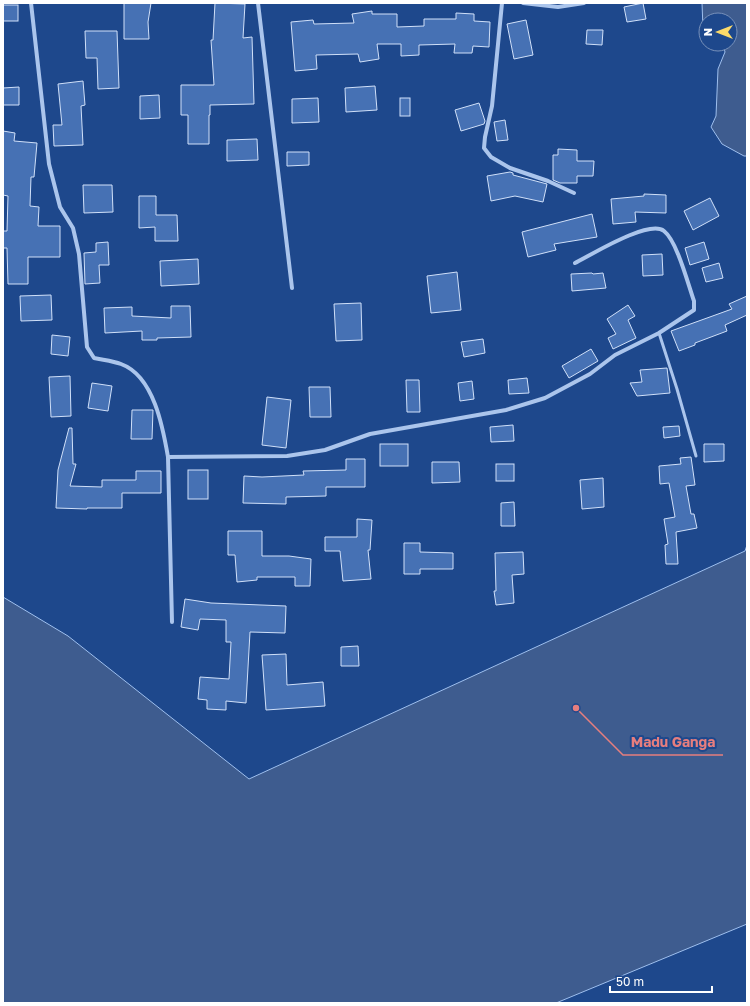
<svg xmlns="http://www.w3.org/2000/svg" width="750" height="1006" viewBox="0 0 750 1006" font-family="'Golos Text',sans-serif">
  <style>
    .water { fill: #3e5c8f; stroke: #9ebfee }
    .building { fill: #4671b4; stroke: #d0e0f9 }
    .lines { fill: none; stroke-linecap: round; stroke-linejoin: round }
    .service { stroke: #abc5ec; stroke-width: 3 }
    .minor { stroke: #abc5ec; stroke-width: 4 }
    .leader { fill: none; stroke: #e67e7e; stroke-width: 1.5 }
    .callout-dot { fill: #e67e7e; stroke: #1e488c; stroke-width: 1.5 }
    .callout-label { font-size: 14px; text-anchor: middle; font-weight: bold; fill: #e67e7e; stroke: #1e488c; stroke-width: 4; stroke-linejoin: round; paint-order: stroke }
  </style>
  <rect width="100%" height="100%" fill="#1e488c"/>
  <!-- water -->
  <g class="water">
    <polygon points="702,3 747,3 747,156 744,156 722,144 711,127 716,116 718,69 725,52 723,44 730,44 730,20 706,20 706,30 703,29"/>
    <polygon points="747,545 747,924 556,1003 3,1003 3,597 68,636 249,779 745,551"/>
  </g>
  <!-- building -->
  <g class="building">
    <polygon points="124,3 151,3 148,22 149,39 124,39"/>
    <polygon points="215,3 245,4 243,38 252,37 254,104 210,105 210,115 209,115 209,144 188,144 188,115 181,115 181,85 214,85 211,40 213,40"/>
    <polygon points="643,3 646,19 627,22 624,7"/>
    <rect x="3" y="5" width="15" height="16"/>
    <polygon points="372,11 372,14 397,14 397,27 424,26 424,19 456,19 456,13 474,14 474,21 490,22 489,47 473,46 472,53 454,53 455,44 419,45 419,55 401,56 401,44 377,44 379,59 360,62 358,54 316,55 317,69 295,71 291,22 313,20 314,24 354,23 352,14"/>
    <polygon points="526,20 533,55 514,59 507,24"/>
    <polygon points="587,30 603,30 602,45 586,44"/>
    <polygon points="85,31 117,31 119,88 98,89 97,58 86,58"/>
    <polygon points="83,81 85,105 81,106 83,145 54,146 53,125 62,125 58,84"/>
    <polygon points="375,86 377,110 346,112 345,88"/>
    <polygon points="19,87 19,105 3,105 3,88"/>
    <polygon points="159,95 160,118 140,119 140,96"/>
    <polygon points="318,98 319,122 292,123 292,99"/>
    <rect x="400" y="98" width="10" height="18"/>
    <polygon points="479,103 485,121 484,124 461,131 455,110"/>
    <polygon points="505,120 508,140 497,141 494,122"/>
    <polygon points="3,131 15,133 14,141 37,143 34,177 31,177 30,206 39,207 38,226 60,226 60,257 28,257 28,284 8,284 7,248 3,248 3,231 7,231 8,196 3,195"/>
    <polygon points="257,139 258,160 227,161 227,140"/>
    <polygon points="558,149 577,150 577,161 594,161 593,176 577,176 577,183 560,183 553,180 553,155 558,155"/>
    <polygon points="287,152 309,152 309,165 287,166"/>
    <polygon points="510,172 513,173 513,175 547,184 543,202 515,196 491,201 487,176"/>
    <polygon points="83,185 112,185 113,212 84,213"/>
    <polygon points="644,194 666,195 666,213 635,212 636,222 613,224 611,199 644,196"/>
    <polygon points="139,196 156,196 156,215 177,215 178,241 155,241 155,227 139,228"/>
    <polygon points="710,198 719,216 693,230 684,211"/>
    <polygon points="592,214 597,237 554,244 556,250 528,257 522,232"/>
    <polygon points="108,242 109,265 99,265 100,283 85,284 84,253 96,252 96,243"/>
    <polygon points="704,242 709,259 690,265 685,248"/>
    <polygon points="662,254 663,275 643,276 642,255"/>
    <polygon points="198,259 199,284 161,286 160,261"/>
    <polygon points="719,263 723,278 706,282 702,268"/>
    <polygon points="457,272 461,310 431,313 427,276"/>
    <polygon points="592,273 593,274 603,273 606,288 572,291 571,274"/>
    <polygon points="51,295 52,320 21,321 20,296"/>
    <polygon points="747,296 747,315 725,325 727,331 695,343 695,345 679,351 671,331 732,309 729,304"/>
    <polygon points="361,303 362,340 336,341 334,304"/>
    <polygon points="628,305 635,316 628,320 636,338 613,349 608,338 616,334 607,319"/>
    <polygon points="171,306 190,306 191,337 157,338 157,340 142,340 142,331 105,333 104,308 132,307 132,316 171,318"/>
    <polygon points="52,335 70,337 68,356 51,354"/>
    <polygon points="483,339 485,353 464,357 461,342"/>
    <polygon points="591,349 598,361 569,378 562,366"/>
    <polygon points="667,368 670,393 637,396 630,383 642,382 640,370"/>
    <polygon points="70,376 71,416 51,417 49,377"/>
    <polygon points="527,378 529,393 509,394 508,380"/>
    <polygon points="406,380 419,380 420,412 407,412"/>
    <polygon points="472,381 474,399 460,401 458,383"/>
    <polygon points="92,383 112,386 108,411 88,408"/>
    <polygon points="309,387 330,387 331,417 310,417"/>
    <polygon points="267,397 291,400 286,448 262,445"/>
    <polygon points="132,410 153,410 152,439 131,439"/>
    <polygon points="513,425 514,441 491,442 490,427"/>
    <polygon points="679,426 680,436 664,438 663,427"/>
    <polygon points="69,428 72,428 73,464 76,464 70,486 102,487 102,480 136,480 136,471 161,471 161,493 122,493 122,508 87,508 87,509 56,508 58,470"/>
    <rect x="380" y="444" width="28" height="22"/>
    <polygon points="704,444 724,444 724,461 704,462"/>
    <polygon points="691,457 695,485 686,486 691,514 694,514 697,528 676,532 678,564 666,564 665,545 668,544 664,519 675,517 669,483 660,484 659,466 681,464 680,458"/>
    <polygon points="346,459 365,459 365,487 326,487 326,496 286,497 286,504 243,503 244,476 262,477 304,475 303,471 346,470"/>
    <polygon points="432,462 459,462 460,482 432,483"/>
    <rect x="496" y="464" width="18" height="17"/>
    <rect x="188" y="470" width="20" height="29"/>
    <polygon points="603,478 604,507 582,509 580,480"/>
    <polygon points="514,502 515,526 501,526 501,503"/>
    <polygon points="357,519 372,520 370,550 368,550 371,579 343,581 340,551 325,551 325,537 357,537"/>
    <polygon points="228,531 262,531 262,556 289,556 311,559 310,586 295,586 295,577 257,577 257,580 237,582 235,555 228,555"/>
    <polygon points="404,543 420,543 420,552 453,553 453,569 420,569 420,574 404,574"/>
    <polygon points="523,552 524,574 512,575 514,603 496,605 494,591 496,591 495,553"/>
    <polygon points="185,599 211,603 286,606 285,633 250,632 246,703 226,701 226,710 207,709 207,700 198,699 200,677 229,679 231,642 226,642 226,620 200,619 198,630 181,627"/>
    <polygon points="358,646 359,666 341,666 341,647"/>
    <polygon points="286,654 287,685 323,682 325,706 266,710 262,655"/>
  </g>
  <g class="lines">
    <!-- service -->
    <polyline class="service" points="659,333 677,389 696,456"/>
    <!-- minor -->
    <g class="minor">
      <path d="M31,3L49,164L60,207L73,228L79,254L87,347L94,358C103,360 113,361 121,364C154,376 163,428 168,457L172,622"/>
      <polyline points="258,3 292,288"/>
      <polyline points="502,3 492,106 485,137 484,148 491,157 510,168 548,181 574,193"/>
      <polyline points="523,3 558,7 584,3"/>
      <path d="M168,457L287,456L325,450L370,434L506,410L545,398L590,374L615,355L659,333L694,310V301C688,284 677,241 664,231C649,219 591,255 575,263"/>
    </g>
  </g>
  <!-- callouts -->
  <path class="leader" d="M576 708L623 755H723"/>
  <circle class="callout-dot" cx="576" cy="708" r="4"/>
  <g class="callout-label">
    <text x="673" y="747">Madu Ganga</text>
  </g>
  <!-- border -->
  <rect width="750" height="1006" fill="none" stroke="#ffffff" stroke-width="8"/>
  <!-- north arrow -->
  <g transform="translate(718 32) rotate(270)"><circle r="19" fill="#1e488c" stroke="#7891ba"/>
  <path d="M0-3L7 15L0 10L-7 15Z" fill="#fbda6a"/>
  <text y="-6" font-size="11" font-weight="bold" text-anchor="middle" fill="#ffffff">N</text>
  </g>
  <!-- scale -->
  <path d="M610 986v6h102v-6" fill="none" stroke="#ffffff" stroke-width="2"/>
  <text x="616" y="986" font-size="12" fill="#ffffff" stroke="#1e488c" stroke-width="3" paint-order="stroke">50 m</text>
</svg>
